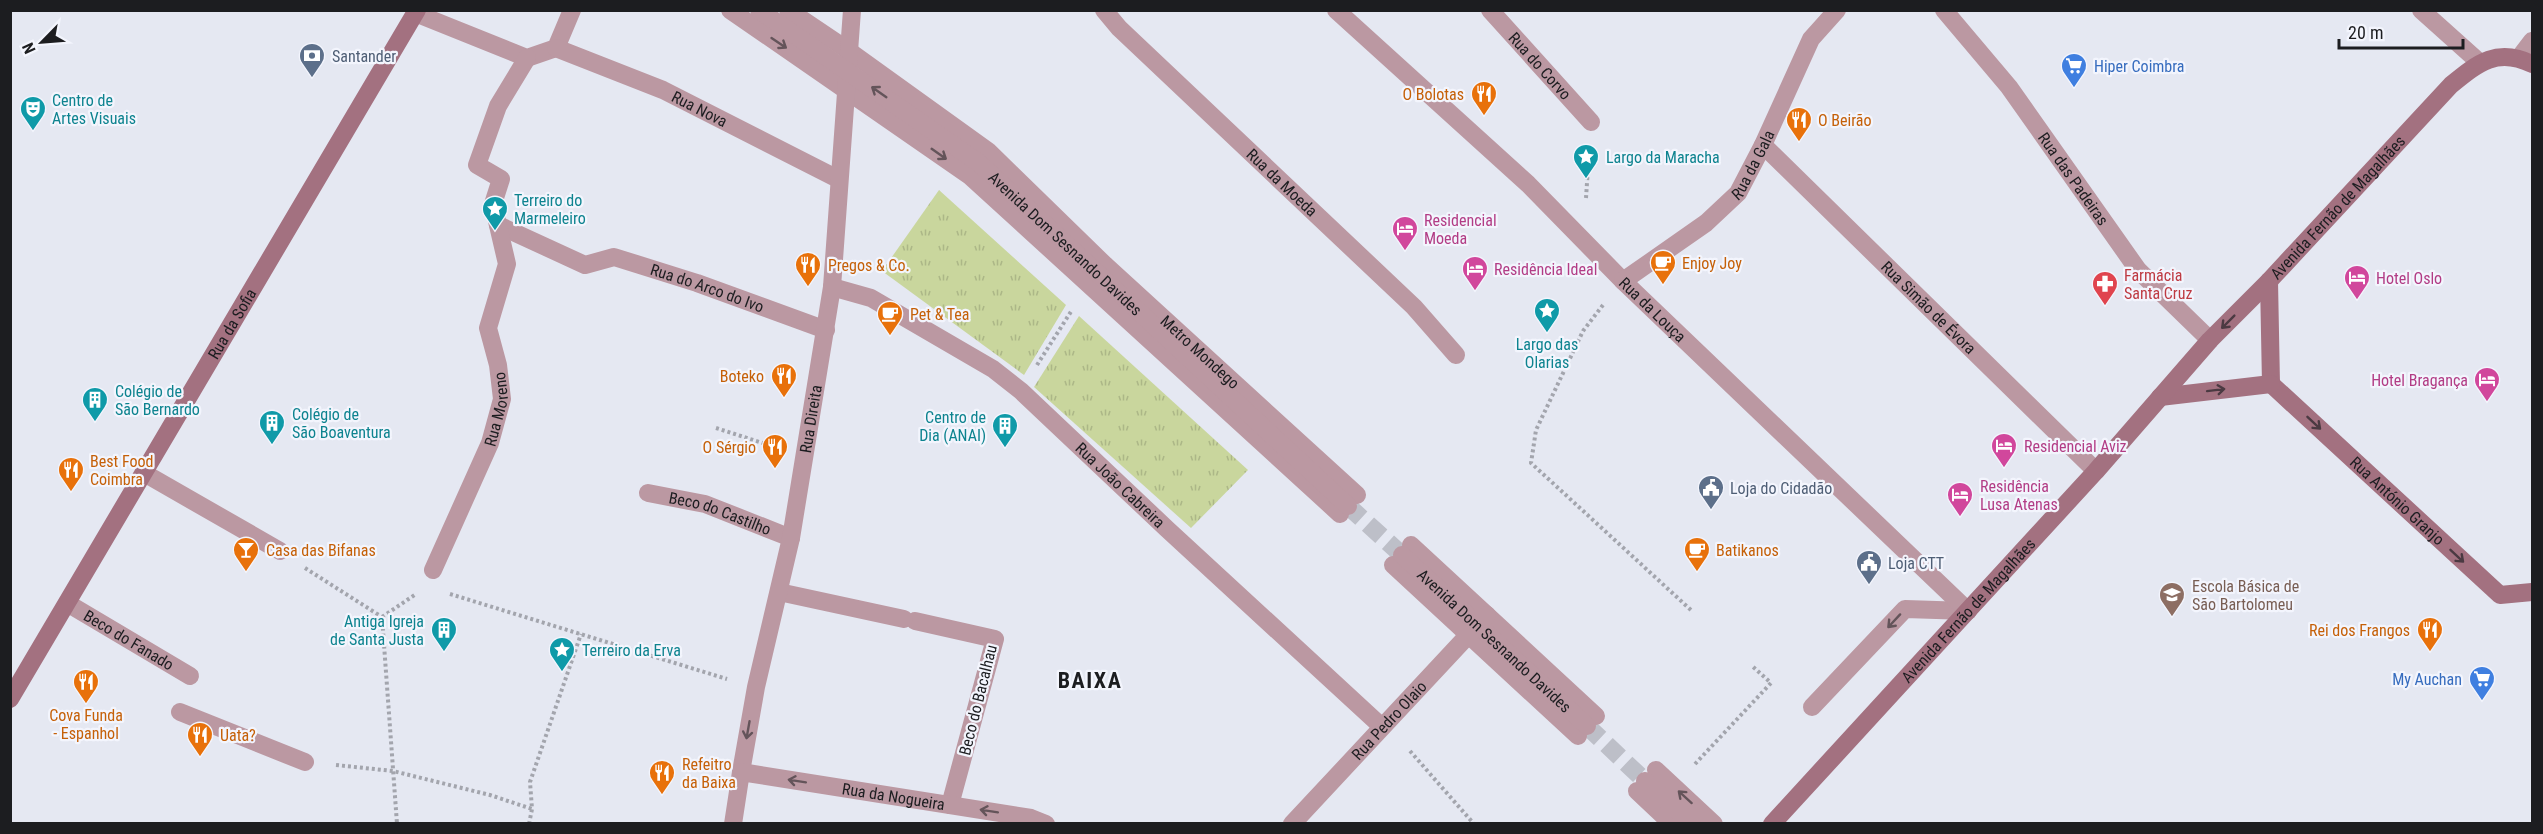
<svg xmlns="http://www.w3.org/2000/svg" width="2543" height="834" viewBox="0 0 2543 834" font-family="'Roboto Condensed',sans-serif">
  <style>
    .grass { fill: url(#grass-tufts) }
    .lines { fill: none; stroke-linecap: round; stroke-linejoin: round }
    .minor-tunnel { stroke: #bdbfc8; stroke-width: 18; stroke-dasharray: 18 9; stroke-linecap: butt }
    .path { stroke: #a3a5ad; stroke-width: 4; stroke-dasharray: 3 3; stroke-linecap: butt }
    .service { stroke: #bb98a2; stroke-width: 18 }
    .pedestrian { stroke: #bb98a2; stroke-width: 18 }
    .minor { stroke: #bb98a2; stroke-width: 18 }
    .secondary { stroke: #a37180; stroke-width: 18 }
    .oneway { stroke: #64545a }
    .oneway2 { stroke: #4b3a42 }
    .labels { text-anchor: middle; dominant-baseline: central; stroke-width: 4.5; stroke-linejoin: round; paint-order: stroke }
    .service-label { font-size: 16px; fill: #4e5e75; stroke: #f3f5fd; text-anchor: start }
    .street-label { font-size: 16px; fill: #1c1d20; stroke: #f3f5fd }
    .shop-label { font-size: 16px; fill: #366cbe; stroke: #f3f5fd; text-anchor: start }
    .food-label { font-size: 16px; fill: #c56008; stroke: #f3f5fd; text-anchor: start }
    .culture-label { font-size: 16px; fill: #0d838f; stroke: #f3f5fd; text-anchor: start }
    .hotel-label { font-size: 16px; fill: #b23c85; stroke: #f3f5fd; text-anchor: start }
    .health-label { font-size: 16px; fill: #be3a42; stroke: #f3f5fd; text-anchor: start }
    .education-label { font-size: 16px; fill: #785e54; stroke: #f3f5fd; text-anchor: start }
    .district-label { font-size: 22px; font-weight: bold; letter-spacing: 1.5px; fill: #1c1d20; stroke: #f3f5fd }
  </style>
  <defs>
    <pattern id="grass-tufts" width="24" height="20" patternUnits="userSpaceOnUse" patternTransform="scale(1.5)"><rect width="24" height="20" fill="#c9d69d"/><path d="M3 7l-1-3M5 7V3M7 7l1-3M15 17l-1-3M17 17v-4M19 17l1-3" fill="none" stroke="#acb787"/></pattern>
  </defs>
  <rect width="100%" height="100%" fill="#e5e8f2"/>
  <!-- grass -->
  <g class="grass">
    <polygon points="939,190 1066,305 1024,375 882,271"/>
    <polygon points="1079,316 1248,470 1191,528 1034,387"/>
  </g>
  <g class="lines">
    <!-- minor-tunnel -->
    <g class="minor-tunnel">
      <polyline points="1348,506 1402,555"/>
      <polyline points="1587,726 1645,781"/>
    </g>
    <!-- path -->
    <g class="path">
      <polyline points="1586,198 1589,152"/>
      <polyline points="1603,305 1583,331 1536,430 1531,463 1692,611"/>
      <polyline points="1037,365 1072,310"/>
      <polyline points="716,428 775,447"/>
      <polyline points="305,568 382,617 397,824"/>
      <polyline points="450,594 727,679"/>
      <polyline points="382,617 416,594"/>
      <polyline points="1410,751 1474,824"/>
      <polyline points="1695,764 1771,683 1751,665"/>
      <polyline points="336,765 393,771 490,795 532,809"/>
      <polyline points="529,824 532,809 530,782 581,634"/>
    </g>
    <!-- service -->
    <g class="service">
      <polyline points="730,10 970,176 1340,514"/>
      <path id="s1" d="M788,10L849,51L988,151L1105,265L1357,495"/>
      <polyline points="1411,545 1596,716"/>
      <polyline points="1393,565 1578,736"/>
      <polyline points="915,621 995,639 950,805"/>
      <polyline points="1812,707 1905,609 1968,611"/>
      <polyline points="1656,770 1714,824"/>
      <polyline points="1637,791 1672,824"/>
    </g>
    <!-- pedestrian -->
    <g class="pedestrian">
      <path id="s2" d="M1104,10L1119,28L1414,307L1456,355"/>
      <path id="s3" d="M1336,10L1528,184L1623,281L1968,611"/>
      <path id="s4" d="M1490,10L1591,122"/>
      <path id="s5" d="M1944,10L2009,87L2138,270L2210,340"/>
      <polyline points="2421,10 2479,62"/>
      <polyline points="415,13 527,58 556,48 572,10"/>
      <path id="s6" d="M556,48L663,90L838,179"/>
      <path id="s7" d="M1763,145L2096,471"/>
      <path id="s8" d="M498,225L585,265L614,257L697,283L826,330"/>
      <path id="s9" d="M1623,281L1706,223L1738,193L1763,145L1811,39L1837,10"/>
      <path id="s10" d="M832,287L871,298L993,369L1021,391L1167,529L1381,726"/>
      <polyline points="144,473 280,551"/>
      <path id="s11" d="M648,493L705,504L791,538"/>
      <path id="s12" d="M433,570L490,443L502,399L498,365L488,328L507,264L493,204L501,179L477,165L498,106L527,58"/>
      <polyline points="779,592 904,619"/>
      <path id="s13" d="M67,603L190,676"/>
      <polyline points="180,712 305,762"/>
      <path id="s14" d="M741,772L756,687L791,538L832,287L852,10"/>
    </g>
    <!-- minor -->
    <g class="minor">
      <path id="s15" d="M759,10L979,163L1348,506"/>
      <polyline points="2519,58 2532,41"/>
      <path id="s16" d="M1402,555L1587,726"/>
      <polyline points="1645,781 1692,824"/>
      <path id="s17" d="M733,824L741,772L1031,818L1046,824"/>
      <path id="s18" d="M1292,824L1487,615"/>
    </g>
    <!-- secondary -->
    <g class="secondary">
      <polyline points="2269,281 2271,384"/>
      <path id="s19" d="M2271,384L2500,595L2532,592"/>
      <polyline points="2160,397 2271,384"/>
      <path id="s20" d="M10,699L417,10"/>
      <path id="s21" d="M1772,824L2096,471L2210,340L2269,281L2451,85C2478,63 2497,47 2532,64"/>
    </g>
  </g>
  <!-- one-way arrows -->
  <defs><path id="oneway-shaft" d="M-6 0H5M1.5-3L5.5 0L1.5 3" fill="none" stroke-width="1.6" stroke-linecap="round" stroke-linejoin="round" transform="scale(1.5)"/></defs>
  <g class="oneway">
    <use href="#oneway-shaft" transform="translate(779 43) rotate(34)"/>
    <use href="#oneway-shaft" transform="translate(879 92) rotate(-145)"/>
    <use href="#oneway-shaft" transform="translate(939 154) rotate(35)"/>
    <use href="#oneway-shaft" transform="translate(1894 621) rotate(133)"/>
    <use href="#oneway-shaft" transform="translate(748 730) rotate(100)"/>
    <use href="#oneway-shaft" transform="translate(797 781) rotate(-171)"/>
    <use href="#oneway-shaft" transform="translate(1685 797) rotate(-138)"/>
    <use href="#oneway-shaft" transform="translate(989 811) rotate(-171)"/>
  </g>
  <g class="oneway2">
    <use href="#oneway-shaft" transform="translate(2228 322) rotate(135)"/>
    <use href="#oneway-shaft" transform="translate(2216 390) rotate(-7)"/>
    <use href="#oneway-shaft" transform="translate(2314 423) rotate(43)"/>
    <use href="#oneway-shaft" transform="translate(2457 556) rotate(43)"/>
  </g>
  <!-- icons -->
  <defs>
    <symbol id="bank-pin" viewBox="-11 -11 22 30"><path d="M0 17L-7.5 6A9.5 9.5 0 1 1 7.5 6Z" fill="#5c6f8a" stroke="#f3f5fd"/><path d="M-6-4H6V4H-6ZM0-2.3a2.3 2.3 0 1 0 0 4.6a2.3 2.3 0 1 0 0-4.6Z" fill="#fff"/></symbol>
    <symbol id="supermarket-pin" viewBox="-11 -11 22 30"><path d="M0 17L-7.5 6A9.5 9.5 0 1 1 7.5 6Z" fill="#3f7fe0" stroke="#f3f5fd"/><path d="M-6-5.5h2.5l.6 2H6L4.5 2H-2.5L-4.4-4H-6ZM-1.5 3.2a1.3 1.3 0 1 0 .1 0ZM3 3.2a1.3 1.3 0 1 0 .1 0Z" fill="#fff"/></symbol>
    <symbol id="restaurant-pin" viewBox="-11 -11 22 30"><path d="M0 17L-7.5 6A9.5 9.5 0 1 1 7.5 6Z" fill="#e8710a" stroke="#f3f5fd"/><path d="M-5-6h1v4h1v-4h1v4h1v-4h1v5L-1.5 .5V6h-2V.5L-5-1ZM5-6V6H3V1.5H1.5Q1.5-4 5-6Z" fill="#fff"/></symbol>
    <symbol id="theatre-pin" viewBox="-11 -11 22 30"><path d="M0 17L-7.5 6A9.5 9.5 0 1 1 7.5 6Z" fill="#0f9aa8" stroke="#f3f5fd"/><path d="M-5-5.5Q0-4 5-5.5V0Q5 5 0 6Q-5 5-5 0ZM-3.3-2.5H-1v1.5H-3.3ZM1-2.5H3.3v1.5H1ZM-2.8 1Q0 5.5 2.8 1Z" fill="#fff"/></symbol>
    <symbol id="sight-pin" viewBox="-11 -11 22 30"><path d="M0 17L-7.5 6A9.5 9.5 0 1 1 7.5 6Z" fill="#0f9aa8" stroke="#f3f5fd"/><path d="M0-6L1.8-2.2L6-1.7L2.9 1.2L3.7 5.4L0 3.3L-3.7 5.4L-2.9 1.2L-6-1.7L-1.8-2.2Z" fill="#fff"/></symbol>
    <symbol id="hotel-pin" viewBox="-11 -11 22 30"><path d="M0 17L-7.5 6A9.5 9.5 0 1 1 7.5 6Z" fill="#d1479c" stroke="#f3f5fd"/><path d="M-6-4.5h1.5V1H6V5H4.5V3h-9V5H-6ZM-4 0a1.8 1.8 0 1 1 3.6 0ZM.5 0V-2.5h3Q6-2.5 6 0Z" fill="#fff"/></symbol>
    <symbol id="cafe-pin" viewBox="-11 -11 22 30"><path d="M0 17L-7.5 6A9.5 9.5 0 1 1 7.5 6Z" fill="#e8710a" stroke="#f3f5fd"/><path d="M-5.5-4.5H6V0H3Q3 3.5 0 3.5H-2.5Q-5.5 3.5-5.5 0ZM3-3.2v2h1.7v-2ZM-6 4.5H4V6H-6Z" fill="#fff"/></symbol>
    <symbol id="pharmacy-pin" viewBox="-11 -11 22 30"><path d="M0 17L-7.5 6A9.5 9.5 0 1 1 7.5 6Z" fill="#e0444e" stroke="#f3f5fd"/><path d="M-2-6h4v4h4v4h-4v4h-4v-4h-4v-4h4Z" fill="#fff"/></symbol>
    <symbol id="building-pin" viewBox="-11 -11 22 30"><path d="M0 17L-7.5 6A9.5 9.5 0 1 1 7.5 6Z" fill="#0f9aa8" stroke="#f3f5fd"/><path d="M-4-6H4V6H1V3H-1V6H-4ZM-2.5-4.3h1.7v1.8h-1.7ZM.8-4.3h1.7v1.8H.8ZM-2.5-1h1.7V.8h-1.7ZM.8-1h1.7V.8H.8Z" fill="#fff"/></symbol>
    <symbol id="civic-pin" viewBox="-11 -11 22 30"><path d="M0 17L-7.5 6A9.5 9.5 0 1 1 7.5 6Z" fill="#5c6f8a" stroke="#f3f5fd"/><path d="M-.6-6.5H3V-4.5H.6V-3L4-1V1h2V6H-6V1h2V-1L-.6-3ZM-1.2 2.5V6h2.4V2.5Z" fill="#fff"/></symbol>
    <symbol id="bar-pin" viewBox="-11 -11 22 30"><path d="M0 17L-7.5 6A9.5 9.5 0 1 1 7.5 6Z" fill="#e8710a" stroke="#f3f5fd"/><path d="M-6-5H6L.8 .8V4.5H3.5V6h-7V4.5H-.8V.8Z" fill="#fff"/></symbol>
    <symbol id="school-pin" viewBox="-11 -11 22 30"><path d="M0 17L-7.5 6A9.5 9.5 0 1 1 7.5 6Z" fill="#8d6e63" stroke="#f3f5fd"/><path d="M0-5L7-2L0 1L-7-2ZM-4 1L0 2.5L4 1V4Q0 6-4 4Z" fill="#fff"/></symbol>
  </defs>
  <g fill-rule="evenodd">
    <use href="#bank-pin" x="297" y="41" width="30" height="40"/>
    <use href="#supermarket-pin" x="2059" y="51" width="30" height="40"/>
    <use href="#restaurant-pin" x="1469" y="79" width="30" height="40"/>
    <use href="#theatre-pin" x="18" y="94" width="30" height="40"/>
    <use href="#restaurant-pin" x="1784" y="105" width="30" height="40"/>
    <use href="#sight-pin" x="1571" y="142" width="30" height="40"/>
    <use href="#sight-pin" x="480" y="194" width="30" height="40"/>
    <use href="#hotel-pin" x="1390" y="214" width="30" height="40"/>
    <use href="#cafe-pin" x="1648" y="248" width="30" height="40"/>
    <use href="#restaurant-pin" x="793" y="250" width="30" height="40"/>
    <use href="#hotel-pin" x="1460" y="254" width="30" height="40"/>
    <use href="#hotel-pin" x="2342" y="263" width="30" height="40"/>
    <use href="#pharmacy-pin" x="2090" y="269" width="30" height="40"/>
    <use href="#sight-pin" x="1532" y="296" width="30" height="40"/>
    <use href="#cafe-pin" x="875" y="299" width="30" height="40"/>
    <use href="#restaurant-pin" x="769" y="361" width="30" height="40"/>
    <use href="#hotel-pin" x="2472" y="365" width="30" height="40"/>
    <use href="#building-pin" x="80" y="385" width="30" height="40"/>
    <use href="#building-pin" x="257" y="408" width="30" height="40"/>
    <use href="#building-pin" x="990" y="411" width="30" height="40"/>
    <use href="#hotel-pin" x="1989" y="431" width="30" height="40"/>
    <use href="#restaurant-pin" x="760" y="432" width="30" height="40"/>
    <use href="#restaurant-pin" x="56" y="455" width="30" height="40"/>
    <use href="#civic-pin" x="1696" y="473" width="30" height="40"/>
    <use href="#hotel-pin" x="1945" y="480" width="30" height="40"/>
    <use href="#bar-pin" x="231" y="535" width="30" height="40"/>
    <use href="#cafe-pin" x="1682" y="535" width="30" height="40"/>
    <use href="#civic-pin" x="1854" y="548" width="30" height="40"/>
    <use href="#school-pin" x="2157" y="580" width="30" height="40"/>
    <use href="#building-pin" x="429" y="615" width="30" height="40"/>
    <use href="#restaurant-pin" x="2415" y="615" width="30" height="40"/>
    <use href="#sight-pin" x="547" y="635" width="30" height="40"/>
    <use href="#supermarket-pin" x="2467" y="664" width="30" height="40"/>
    <use href="#restaurant-pin" x="71" y="667" width="30" height="40"/>
    <use href="#restaurant-pin" x="185" y="720" width="30" height="40"/>
    <use href="#restaurant-pin" x="647" y="758" width="30" height="40"/>
  </g>
  <g class="labels">
    <!-- service labels -->
    <g class="service-label">
      <text x="332" y="56">Santander</text>
      <text x="1730" y="488">Loja do Cidadão</text>
      <text x="1888" y="563">Loja CTT</text>
    </g>
    <!-- street labels -->
    <g class="street-label">
      <text stroke="none"><textPath href="#s4" startOffset="75">Rua do Corvo</textPath></text>
      <text stroke="none"><textPath href="#s6" startOffset="156">Rua Nova</textPath></text>
      <text stroke="none"><textPath href="#s9" startOffset="177">Rua da Gala</textPath></text>
      <text stroke="none"><textPath href="#s5" startOffset="213">Rua das Padeiras</textPath></text>
      <text stroke="none"><textPath href="#s2" startOffset="248">Rua da Moeda</textPath></text>
      <text stroke="none"><textPath href="#s21" startOffset="837">Avenida Fernão de Magalhães</textPath></text>
      <text stroke="none"><textPath href="#s15" startOffset="386">Avenida Dom Sesnando Davides</textPath></text>
      <text stroke="none"><textPath href="#s8" startOffset="224">Rua do Arco do Ivo</textPath></text>
      <text stroke="none"><textPath href="#s7" startOffset="232">Rua Simão de Évora</textPath></text>
      <text stroke="none"><textPath href="#s3" startOffset="436">Rua da Louça</textPath></text>
      <text stroke="none"><textPath href="#s20" startOffset="436">Rua da Sofia</textPath></text>
      <text stroke="none"><textPath href="#s1" startOffset="537">Metro Mondego</textPath></text>
      <text stroke="none"><textPath href="#s12" startOffset="174">Rua Moreno</textPath></text>
      <text stroke="none"><textPath href="#s14" startOffset="360">Rua Direita</textPath></text>
      <text stroke="none"><textPath href="#s10" startOffset="354">Rua João Cabreira</textPath></text>
      <text stroke="none"><textPath href="#s19" startOffset="172">Rua António Granjo</textPath></text>
      <text stroke="none"><textPath href="#s11" startOffset="75">Beco do Castilho</textPath></text>
      <text stroke="none"><textPath href="#s21" startOffset="290">Avenida Fernão de Magalhães</textPath></text>
      <text stroke="none"><textPath href="#s13" startOffset="72">Beco do Fanado</textPath></text>
      <text stroke="none"><textPath href="#s16" startOffset="126">Avenida Dom Sesnando Davides</textPath></text>
      <text transform="translate(978 700) rotate(-76)">Beco do Bacalhau</text>
      <text stroke="none"><textPath href="#s18" startOffset="142">Rua Pedro Olaio</textPath></text>
      <text stroke="none"><textPath href="#s17" startOffset="207">Rua da Nogueira</textPath></text>
    </g>
    <!-- shop labels -->
    <g class="shop-label">
      <text x="2094" y="66">Hiper Coimbra</text>
      <text x="2462" y="679" text-anchor="end">My Auchan</text>
    </g>
    <!-- food labels -->
    <g class="food-label">
      <text x="1464" y="94" text-anchor="end">O Bolotas</text>
      <text x="1818" y="120">O Beirão</text>
      <text x="1682" y="263">Enjoy Joy</text>
      <text x="828" y="265">Pregos &amp; Co.</text>
      <text x="910" y="314">Pet &amp; Tea</text>
      <text x="764" y="376" text-anchor="end">Boteko</text>
      <text x="756" y="447" text-anchor="end">O Sérgio</text>
      <text x="90" y="461">Best Food<tspan x="90" dy="18">Coimbra</tspan></text>
      <text x="266" y="550">Casa das Bifanas</text>
      <text x="1716" y="550">Batikanos</text>
      <text x="2410" y="630" text-anchor="end">Rei dos Frangos</text>
      <text x="86" y="715" text-anchor="middle">Cova Funda<tspan x="86" dy="18">- Espanhol</tspan></text>
      <text x="220" y="735">Uata?</text>
      <text x="682" y="764">Refeitro<tspan x="682" dy="18">da Baixa</tspan></text>
    </g>
    <!-- culture labels -->
    <g class="culture-label">
      <text x="52" y="100">Centro de<tspan x="52" dy="18">Artes Visuais</tspan></text>
      <text x="1606" y="157">Largo da Maracha</text>
      <text x="514" y="200">Terreiro do<tspan x="514" dy="18">Marmeleiro</tspan></text>
      <text x="1547" y="344" text-anchor="middle">Largo das<tspan x="1547" dy="18">Olarias</tspan></text>
      <text x="115" y="391">Colégio de<tspan x="115" dy="18">São Bernardo</tspan></text>
      <text x="292" y="414">Colégio de<tspan x="292" dy="18">São Boaventura</tspan></text>
      <text x="986" y="417" text-anchor="end">Centro de<tspan x="986" dy="18">Dia (ANAI)</tspan></text>
      <text x="424" y="621" text-anchor="end">Antiga Igreja<tspan x="424" dy="18">de Santa Justa</tspan></text>
      <text x="582" y="650">Terreiro da Erva</text>
    </g>
    <!-- hotel labels -->
    <g class="hotel-label">
      <text x="1424" y="220">Residencial<tspan x="1424" dy="18">Moeda</tspan></text>
      <text x="1494" y="269">Residência Ideal</text>
      <text x="2376" y="278">Hotel Oslo</text>
      <text x="2468" y="380" text-anchor="end">Hotel Bragança</text>
      <text x="2024" y="446">Residencial Aviz</text>
      <text x="1980" y="486">Residência<tspan x="1980" dy="18">Lusa Atenas</tspan></text>
    </g>
    <!-- health labels -->
    <g class="health-label">
      <text x="2124" y="275">Farmácia<tspan x="2124" dy="18">Santa Cruz</tspan></text>
    </g>
    <!-- education labels -->
    <g class="education-label">
      <text x="2192" y="586">Escola Básica de<tspan x="2192" dy="18">São Bartolomeu</tspan></text>
    </g>
    <!-- district labels -->
    <g class="district-label">
      <text x="1090" y="680">BAIXA</text>
    </g>
  </g>
  <!-- border -->
  <rect width="2543" height="834" fill="none" stroke="#1c1d20" stroke-width="24"/>
  <!-- north arrow -->
  <g transform="translate(42 42) rotate(245)" stroke="#f3f5fd" stroke-width="4.5" paint-order="stroke">
  <path d="M0-4.5L10 22L0 15L-10 22Z" fill="#1c1d20"/>
  <text y="-9" font-size="16" font-weight="bold" text-anchor="middle" fill="#1c1d20">N</text>
  </g>
  <!-- scale -->
  <path d="M2339 39v9h124v-9" fill="none" stroke="#1c1d20" stroke-width="3"/>
  <text x="2348" y="39" font-size="18" fill="#1c1d20" stroke="#f3f5fd" stroke-width="4.5" paint-order="stroke">20 m</text>
</svg>
